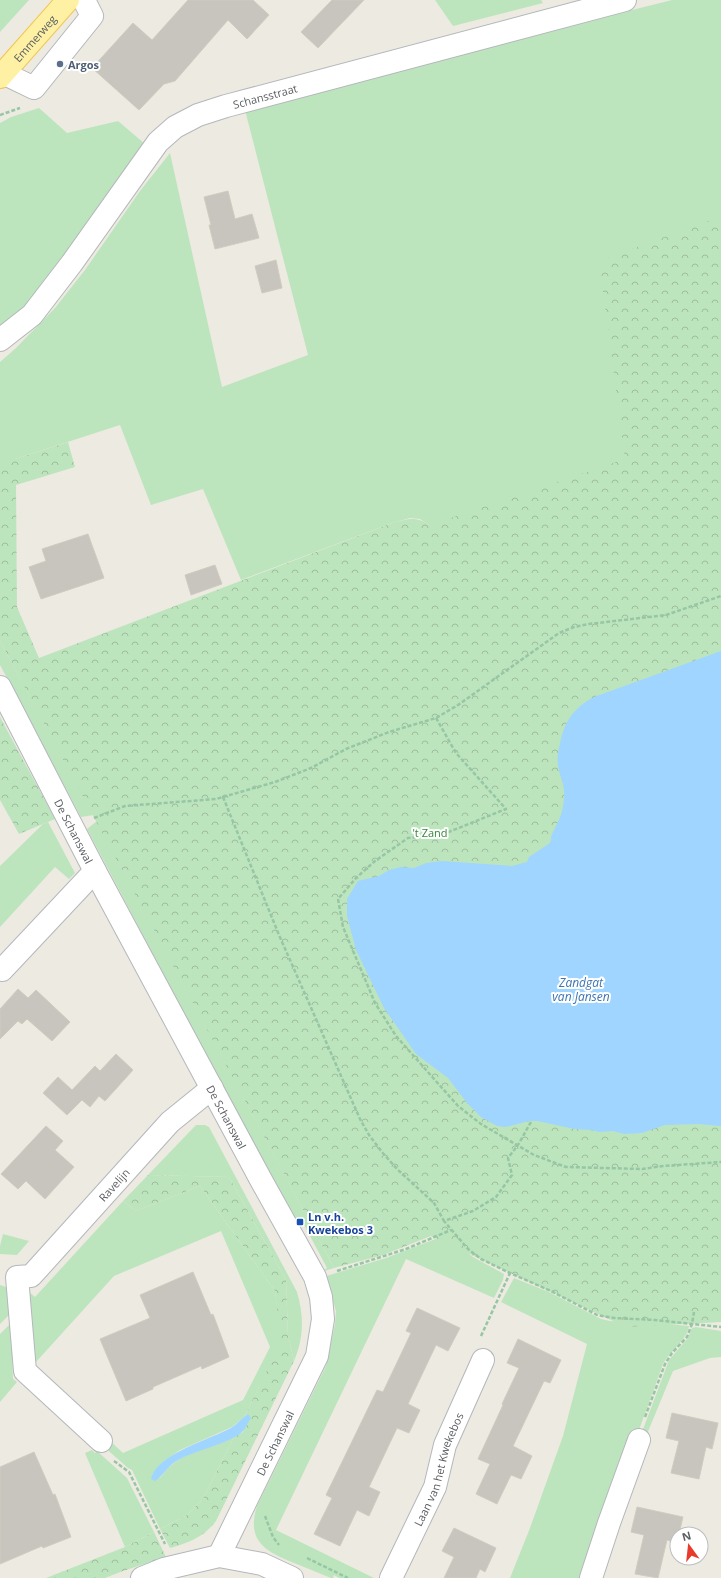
<svg xmlns="http://www.w3.org/2000/svg" width="721" height="1578" viewBox="0 0 721 1578" font-family="'Open Sans',sans-serif">
  <style>
    .grass { fill: #bde5bd }
    .forest { fill: url(#forest-crowns) }
    .water { fill: #9fd5ff }
    .building { fill: #c8c4be; stroke: #d1ccc0 }
    .lines { fill: none; stroke-linecap: round; stroke-linejoin: round }
    .minor-casing { stroke: #b4b7bc; stroke-width: 24 }
    .major-casing { stroke: #f1c656; stroke-width: 24 }
    .path { stroke: #96c6a4; stroke-width: 2.5; stroke-dasharray: 4 2; stroke-linecap: butt }
    .minor { stroke: #fff; stroke-width: 22 }
    .major { stroke: #fff1a4; stroke-width: 22 }
    .service-dot { fill: #5c6f8a; stroke: #fff; stroke-width: 1.5 }
    .transit-dot { fill: #1a4fb4; stroke: #fff; stroke-width: 1.5 }
    .labels { text-anchor: middle; dominant-baseline: central; stroke-width: 4; stroke-linejoin: round; paint-order: stroke }
    .street-label { font-size: 11px; fill: #5a5d62; stroke: #fff }
    .service-label { font-size: 11px; font-weight: bold; fill: #4e5e75; stroke: #fff; text-anchor: start }
    .park-label { font-size: 11px; fill: #358639; stroke: #fff }
    .transit-label { font-size: 11px; font-weight: bold; fill: #164399; stroke: #fff; text-anchor: start }
    .water-label { font-size: 12px; font-style: italic; fill: #3d75b0; stroke: #fff }
  </style>
  <defs>
    <pattern id="forest-crowns" width="20" height="18" patternUnits="userSpaceOnUse"><rect width="20" height="18" fill="#bde5bd"/><path d="M2 6a3 3 0 1 1 6 0M12 15a3 3 0 1 1 6 0" fill="none" stroke="#9dbd9d"/></pattern>
  </defs>
  <rect width="100%" height="100%" fill="#edeae1"/>
  <!-- grass -->
  <g class="grass">
    <polygon points="0,0 29,0 0,32"/>
    <polygon points="435,0 541,0 543,3 453,26"/>
    <polygon points="672,0 721,0 721,246 584,622 420,519 410,518 392,523 241,580 203,489 151,505 120,425 15,459 0,459 0,362 16,348 55,308 85,270 140,191 170,153 222,387 308,355 245,110 476,49"/>
    <polygon points="39,108 67,133 118,121 145,144 37,297 0,329 0,123 11,117"/>
    <polygon points="0,641 94,815 81,817 0,665"/>
    <polygon points="97,821 334,1268 321,1272 327,1268 301,1219 294,1222 87,829"/>
    <polygon points="48,822 75,873 69,879 55,867 0,927 0,866 43,824"/>
    <path d="M196,1125H205L209,1127L297,1292C304,1316 304,1338 294,1361L288,1335L286,1280L229,1177L148,1175Z"/>
    <path d="M200,1186L275,1291L282,1342L244,1417L232,1427L180,1450L164,1461L152,1475L160,1478C180,1449 207,1452 234,1437L203,1499L187,1515L160,1529L132,1470L128,1468L102,1445L108,1439L123,1453L243,1400L270,1347L221,1231L114,1276L36,1362L31,1347L29,1292L35,1297L123,1201L136,1211Z"/>
    <polygon points="3,1234 29,1241 17,1255 0,1254 0,1246"/>
    <path d="M446,1235L473,1257L504,1274L503,1280L494,1298L406,1259L276,1530L374,1578H339L334,1575L333,1578H331C320,1574 310,1569 299,1565C269,1553 245,1544 257,1506L326,1366L335,1324L336,1311L331,1295L323,1277L386,1258Z"/>
    <path d="M514,1278L549,1292L601,1319L610,1321L656,1323L689,1326C687,1340 670,1351 663,1364L585,1578H510L530,1528L563,1436L587,1344L501,1302Z"/>
    <polygon points="0,1285 9,1288 10,1314 0,1324"/>
    <polygon points="11,1323 13,1379 17,1382 0,1402 0,1334"/>
    <polygon points="696,1327 721,1331 721,1357 710,1358 673,1371 647,1434 642,1432 669,1360 688,1338 692,1328"/>
    <polygon points="92,1450 95,1453 97,1451 127,1478 154,1532 125,1547 85,1453"/>
  </g>
  <!-- forest -->
  <g class="forest">
    <path d="M721,216V1322L626,1327L431,1236L383,1255L334,1268L0,641V459H15L68,442L75,467L16,485L17,607L39,658L392,523C408,519 415,516 430,525L625,459L599,261Z"/>
    <polygon points="0,717 55,819 19,834 0,800"/>
    <path d="M148,1175L229,1177L286,1280L288,1335L294,1361L216,1521C204,1537 188,1543 170,1548L160,1529L187,1515L203,1499L234,1437L243,1432L248,1414L244,1417L281,1342L275,1291L200,1186L136,1211L123,1201Z"/>
    <polygon points="154,1532 166,1557 123,1571 105,1578 46,1578 125,1547"/>
  </g>
  <!-- water -->
  <g class="water">
    <path d="M721,651V1126L698,1124L665,1125L642,1133L624,1134L613,1131L599,1132L591,1130L574,1129L538,1121H529L506,1127L497,1126L481,1117L467,1103L448,1078L416,1054L384,1008L356,950L347,916V899L358,881L379,876L389,870L401,867L414,868L426,863L442,861L512,866L527,862L529,857L550,843C551,840 551,835 553,832C560,819 564,810 564,795C565,785 559,775 558,765C557,758 558,751 560,744C564,722 574,707 594,697Z"/>
    <path d="M248,1414L251,1418C248,1422 246,1428 243,1431C233,1443 191,1451 175,1462C167,1467 163,1476 155,1481L151,1479C156,1454 211,1439 231,1428C237,1424 242,1418 248,1414Z"/>
  </g>
  <!-- building -->
  <g class="building">
    <polygon points="188,0 253,0 269,15 247,39 228,20 175,81 164,84 139,110 92,68 133,23 152,40"/>
    <polygon points="332,0 364,0 318,48 301,32"/>
    <polygon points="228,191 235,219 252,214 259,238 215,249 209,225 211,225 204,197"/>
    <polygon points="276,260 282,288 262,293 255,266"/>
    <polygon points="88,534 104,578 41,599 29,567 46,561 42,549"/>
    <polygon points="215,565 222,584 191,595 185,575"/>
    <polygon points="18,989 28,998 36,990 70,1022 52,1041 27,1019 22,1024 18,1021 0,1039 0,1009"/>
    <polygon points="116,1054 133,1070 105,1101 99,1096 90,1107 82,1100 67,1115 43,1093 58,1077 72,1090 95,1066 100,1071"/>
    <polygon points="46,1126 63,1141 55,1150 74,1167 45,1199 26,1181 18,1189 1,1174"/>
    <polygon points="193,1272 211,1315 213,1314 229,1357 202,1369 201,1366 153,1387 153,1389 126,1401 100,1339 150,1318 140,1295"/>
    <polygon points="417,1308 460,1328 448,1351 436,1345 408,1404 420,1410 409,1433 397,1428 369,1487 380,1492 369,1516 357,1510 340,1546 314,1534 332,1498 326,1495 377,1390 383,1392 411,1333 406,1331"/>
    <polygon points="518,1339 561,1360 550,1383 544,1381 513,1446 532,1456 521,1479 511,1475 497,1504 476,1494 490,1464 478,1459 503,1405 502,1404 519,1368 507,1363"/>
    <polygon points="672,1413 718,1423 712,1449 706,1447 699,1479 671,1473 679,1441 666,1438"/>
    <polygon points="34,1452 53,1495 55,1494 71,1537 43,1548 42,1546 0,1564 0,1467"/>
    <polygon points="637,1507 683,1517 679,1534 677,1534 677,1543 667,1540 658,1578 635,1574 644,1535 631,1532"/>
    <polygon points="454,1528 496,1548 485,1572 480,1569 476,1578 444,1578 454,1557 442,1551"/>
  </g>
  <g class="lines">
    <defs>
      <g id="minor">
        <polyline points="3,73 34,88 92,16 84,0"/>
        <path id="s1" d="M0,340L32,315L72,263L158,142L175,127L198,115L226,106L625,0"/>
        <path id="s2" d="M0,687L95,871L261,1180L315,1277L321,1297L323,1319L317,1356L219,1556"/>
        <polyline points="0,968 2,970 95,871"/>
        <path id="s3" d="M101,1441L25,1371L17,1277L31,1276L170,1122L212,1088"/>
        <polyline points="142,1578 164,1569 219,1556 262,1564 292,1578"/>
        <path id="s4" d="M391,1578L435,1487L445,1445L483,1360"/>
        <polyline points="591,1578 609,1523 639,1440"/>
      </g>
      <g id="major">
        <path id="s5" d="M0,77L68,0"/>
      </g>
    </defs>
    <!-- minor casing -->
    <use href="#minor" class="minor-casing"/>
    <!-- major casing -->
    <use href="#major" class="major-casing"/>
    <!-- path -->
    <g class="path">
      <polyline points="0,115 20,108"/>
      <polyline points="436,718 456,753 506,809 441,835 408,838 375,861 356,878 338,899 343,927 375,1003 396,1036 458,1106 481,1124 534,1155 566,1167 642,1169 663,1166 721,1162"/>
      <polyline points="223,797 279,935 360,1119 369,1135 382,1152 397,1169 434,1203 444,1221"/>
      <polyline points="94,818 125,806 216,799 275,782 311,768 346,749 389,732 436,718 458,705 559,633 574,627 589,624 666,615 721,596"/>
      <polyline points="531,1122 518,1145 508,1158 512,1175 496,1197 473,1211 444,1221 468,1249 481,1259 510,1273 551,1291 597,1315 614,1318 655,1320 721,1327"/>
      <polyline points="337,1271 406,1249 451,1230"/>
      <polyline points="481,1336 510,1273"/>
      <polyline points="645,1417 665,1364 672,1353 687,1337 692,1324 694,1312"/>
      <polyline points="114,1461 129,1472 165,1544"/>
      <polyline points="265,1516 273,1537 279,1545"/>
      <polyline points="307,1558 348,1578"/>
    </g>
    <!-- minor -->
    <use href="#minor" class="minor"/>
    <!-- major -->
    <use href="#major" class="major"/>
  </g>
  <!-- markers -->
  <circle class="service-dot" cx="60" cy="64" r="4"/>
  <rect class="transit-dot" x="296" y="1218" width="8" height="8" rx="2"/>
  <g class="labels">
    <!-- street labels -->
    <g class="street-label">
      <text stroke="none"><textPath href="#s5" startOffset="52">Emmerweg</textPath></text>
      <text stroke="none"><textPath href="#s1" startOffset="373">Schansstraat</textPath></text>
      <text stroke="none"><textPath href="#s2" startOffset="162">De Schanswal</textPath></text>
      <text stroke="none"><textPath href="#s2" startOffset="486">De Schanswal</textPath></text>
      <text stroke="none"><textPath href="#s3" startOffset="335">Ravelijn</textPath></text>
      <text transform="translate(275 1443) rotate(-64)">De Schanswal</text>
      <text stroke="none"><textPath href="#s4" startOffset="119">Laan van het Kwekebos</textPath></text>
    </g>
    <!-- service labels -->
    <g class="service-label">
      <text x="68" y="64">Argos</text>
    </g>
    <!-- park labels -->
    <g class="park-label">
      <text x="430" y="832">'t Zand</text>
    </g>
    <!-- transit labels -->
    <g class="transit-label">
      <text x="308" y="1216">Ln v.h.<tspan x="308" dy="13">Kwekebos 3</tspan></text>
    </g>
    <!-- water labels -->
    <g class="water-label">
      <text x="581" y="982">Zandgat<tspan x="581" dy="14">van Jansen</tspan></text>
    </g>
  </g>
  <!-- north arrow -->
  <g transform="translate(689 1546) rotate(345)"><circle r="19" fill="#ffffff" stroke="#bdbec0"/>
  <path d="M0-3L7 15L0 10L-7 15Z" fill="#e83b2c"/>
  <text y="-6" font-size="11" font-weight="bold" text-anchor="middle" fill="#5a5d62">N</text>
  </g>
</svg>
